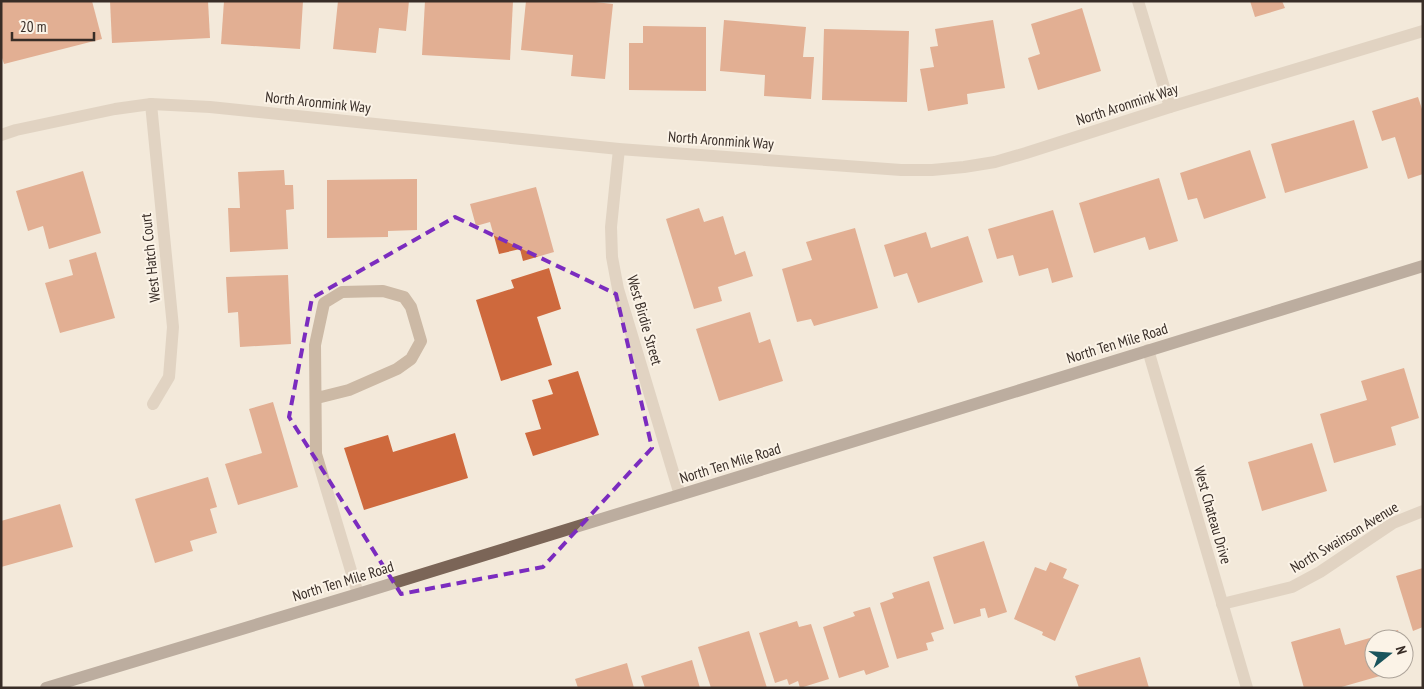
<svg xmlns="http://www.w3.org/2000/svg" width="1424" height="689" viewBox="0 0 1424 689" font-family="'PT Sans Narrow',sans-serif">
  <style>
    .building { fill: #ce693d }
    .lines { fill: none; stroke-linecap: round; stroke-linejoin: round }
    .service { stroke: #ccb9a5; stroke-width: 12 }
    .minor { stroke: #ccb9a5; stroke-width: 12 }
    .tertiary { stroke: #ccb9a5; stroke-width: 12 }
    .primary { stroke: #7b6557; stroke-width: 12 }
    .marked { fill: none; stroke: #7b2cbf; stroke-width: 4; stroke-dasharray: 10 6; stroke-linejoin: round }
    .labels { text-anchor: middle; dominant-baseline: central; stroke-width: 4; stroke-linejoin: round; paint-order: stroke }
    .street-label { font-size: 15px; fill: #382d27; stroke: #fbf3e7 }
  </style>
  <rect width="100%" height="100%" fill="#f3e9da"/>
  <!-- building -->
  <g class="building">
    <polygon points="1,1 92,1 102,39 4,64 1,55"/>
    <polygon points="110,1 208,1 210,38 112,43"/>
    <polygon points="224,1 303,1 300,49 221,44"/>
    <polygon points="338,1 409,1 406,31 379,28 376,53 333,49"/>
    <polygon points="425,1 513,1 510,60 422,55"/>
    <polygon points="526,1 586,1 613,4 605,79 571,76 573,55 521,50"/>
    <polygon points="1250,1 1282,1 1285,8 1255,17"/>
    <polygon points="1082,8 1101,71 1038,90 1028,58 1040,54 1031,24"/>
    <polygon points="724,20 806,27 803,57 814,57 811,99 764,96 765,75 720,71"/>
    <polygon points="993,20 1005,88 967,94 968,104 928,111 920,69 934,67 930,47 938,46 935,29"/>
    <polygon points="643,26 706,27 706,91 629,90 629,43 643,43"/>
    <polygon points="824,29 909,31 907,102 822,100"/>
    <polygon points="1418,97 1423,112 1423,174 1408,179 1395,137 1382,141 1372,111"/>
    <polygon points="1354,120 1368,168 1285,193 1271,144"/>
    <polygon points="1250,150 1266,198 1204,219 1197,198 1188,200 1180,173"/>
    <polygon points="284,170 285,185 293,185 294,209 286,210 288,249 230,252 228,208 240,208 238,172"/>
    <polygon points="83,171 101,233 49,249 43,226 28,231 16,191"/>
    <polygon points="1159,178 1178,241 1149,250 1145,237 1094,253 1079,203"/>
    <polygon points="417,179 417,230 388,231 388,237 327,238 327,180"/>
    <polygon points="536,187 554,252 523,261 520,249 499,254 490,222 476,226 470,204"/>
    <polygon points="699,208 704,222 723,216 735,255 745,251 753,276 718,287 722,301 694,309 666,219"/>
    <polygon points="1053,210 1073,277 1052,283 1048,268 1019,276 1013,255 997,259 988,229"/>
    <polygon points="855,228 878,308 814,326 811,319 797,322 782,269 812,260 806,242"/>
    <polygon points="926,232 931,248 968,236 983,282 918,303 907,273 894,277 884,245"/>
    <polygon points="96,252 115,318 60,333 45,283 73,275 69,260"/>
    <polygon points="549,268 561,309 537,317 552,365 501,381 476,300 514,288 511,280"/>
    <polygon points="288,275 291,344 240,347 238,312 228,313 226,277"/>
    <polygon points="750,312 759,343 770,339 783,381 719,401 696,329"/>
    <polygon points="1404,368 1419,418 1391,427 1396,445 1334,463 1320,414 1367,400 1361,381"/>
    <polygon points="578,371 599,435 533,456 525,433 541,429 532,400 553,394 548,380"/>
    <polygon points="273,402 298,487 238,505 225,464 262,453 249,409"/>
    <polygon points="455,433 468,478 364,510 344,448 388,435 393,452"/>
    <polygon points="1312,443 1327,491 1262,511 1248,462"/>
    <polygon points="208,477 217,507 210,509 217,533 190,541 193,551 155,563 135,499"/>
    <polygon points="60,504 73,547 1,567 1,521"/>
    <polygon points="984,541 1007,612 988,618 985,608 980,609 981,616 954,624 933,557"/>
    <polygon points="1050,562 1067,569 1063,578 1079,585 1055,641 1042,635 1043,632 1014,619 1035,567 1046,571"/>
    <polygon points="1423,568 1423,627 1413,631 1396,576"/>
    <polygon points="929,581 944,629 931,633 934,641 926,643 928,650 897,659 880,603 894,598 892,593"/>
    <polygon points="870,607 889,667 866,675 864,670 839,678 823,627 855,616 853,612"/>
    <polygon points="797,621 799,627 811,624 829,679 800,688 798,681 789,685 787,679 775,683 759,633"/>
    <polygon points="1340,628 1345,645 1398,630 1400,639 1374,639 1374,669 1401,670 1338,688 1304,688 1291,642"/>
    <polygon points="749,631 767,688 711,688 698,647"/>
    <polygon points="1404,653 1409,667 1404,669"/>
    <polygon points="1140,657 1149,688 1079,688 1075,676"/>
    <polygon points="692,660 700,688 645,688 641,676"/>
    <polygon points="627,663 634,688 578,688 575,679"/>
  </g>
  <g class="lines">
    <!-- service -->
    <polyline class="service" points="317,398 349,390 397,369 411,359 421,341 411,307 404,297 383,291 342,292 324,303 315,345 316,454 358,594"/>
    <!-- minor -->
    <g class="minor">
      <polyline points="1138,1 1170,107"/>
      <polyline points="151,104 173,327 169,377 153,404"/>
      <polyline points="1,135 16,130 115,109 151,104 210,107 619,149 901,170 932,170 964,167 995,162 1026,153 1170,107 1423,31"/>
      <polyline points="619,149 611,227 612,257 618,289 680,495"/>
      <polyline points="1222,604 1292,587 1320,572 1393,523 1423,511"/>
    </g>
    <!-- tertiary -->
    <polyline class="tertiary" points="1148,350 1247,688"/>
    <!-- primary -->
    <polyline class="primary" points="46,688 358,594 1423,266"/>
  </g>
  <!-- marked area -->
  <path d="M0 0H1424V689H0ZM455,217L616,294L652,448L543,567L401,594L289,417L312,298Z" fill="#f3e9da" fill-opacity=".55" fill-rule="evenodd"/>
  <path class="marked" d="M455,217L616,294L652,448L543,567L401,594L289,417L312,298Z"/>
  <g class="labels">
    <!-- street labels -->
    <g class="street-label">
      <text transform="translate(318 102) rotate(6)">North Aronmink Way</text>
      <text transform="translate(1127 104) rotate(-18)">North Aronmink Way</text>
      <text transform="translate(721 140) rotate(4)">North Aronmink Way</text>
      <text transform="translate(150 258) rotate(-96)">West Hatch Court</text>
      <text transform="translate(645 320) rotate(74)">West Birdie Street</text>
      <text transform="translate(1117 343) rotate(-17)">North Ten Mile Road</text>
      <text transform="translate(730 463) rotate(-17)">North Ten Mile Road</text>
      <text transform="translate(1213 515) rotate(74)">West Chateau Drive</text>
      <text transform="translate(1344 537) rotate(-31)">North Swainson Avenue</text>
      <text transform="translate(343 581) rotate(-17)">North Ten Mile Road</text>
    </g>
  </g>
  <!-- border -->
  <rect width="1424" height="689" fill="none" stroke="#382d27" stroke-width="5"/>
  <!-- north arrow -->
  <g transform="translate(1389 654) rotate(73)"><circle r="24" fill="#fbf3e7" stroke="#ada49a"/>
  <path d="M0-4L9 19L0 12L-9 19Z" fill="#19545c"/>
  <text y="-8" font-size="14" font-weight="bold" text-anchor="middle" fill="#382d27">N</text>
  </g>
  <!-- scale -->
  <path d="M12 32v8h82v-8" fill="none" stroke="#382d27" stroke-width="2.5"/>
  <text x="20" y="32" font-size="15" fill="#382d27" stroke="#fbf3e7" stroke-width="4" paint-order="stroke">20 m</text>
</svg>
